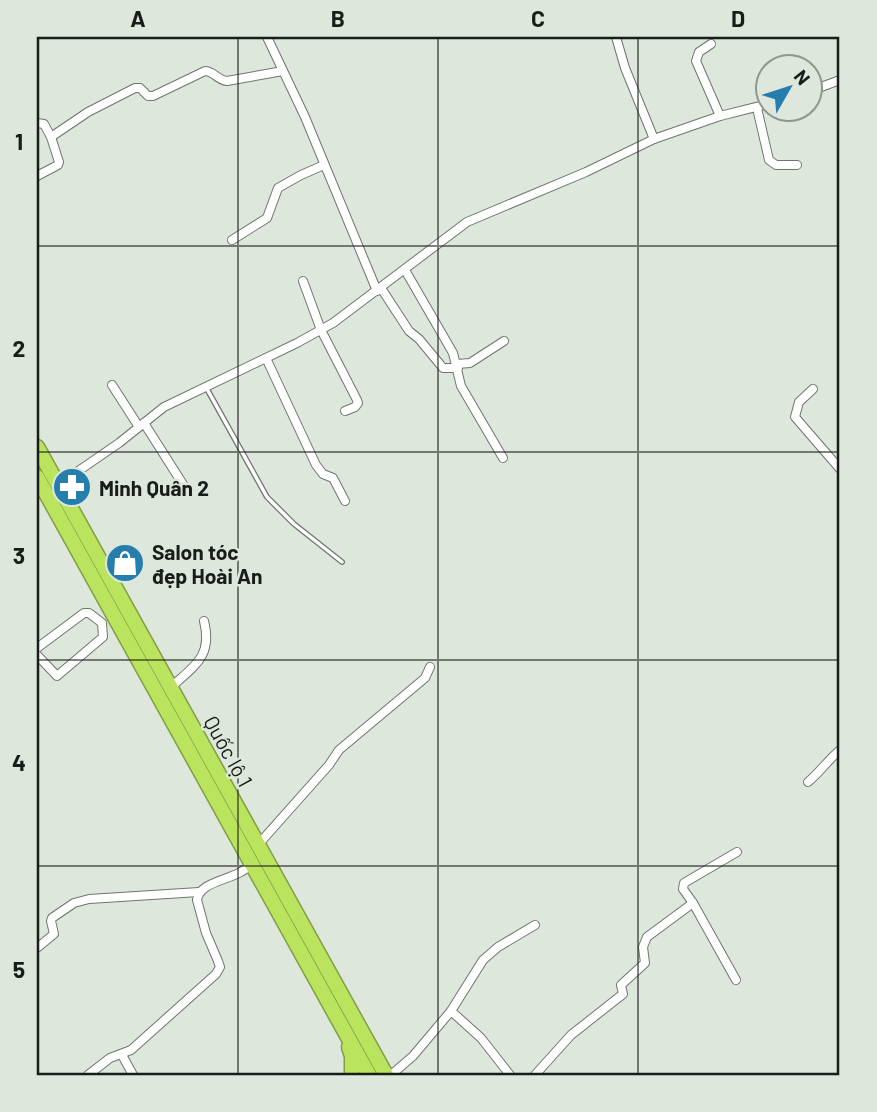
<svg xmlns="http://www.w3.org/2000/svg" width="877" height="1112" viewBox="0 0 877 1112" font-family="Barlow,sans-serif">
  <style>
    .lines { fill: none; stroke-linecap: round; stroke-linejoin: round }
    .lane-casing { stroke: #6d766c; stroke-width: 6 }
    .street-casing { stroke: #6d766c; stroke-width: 10 }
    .highway-casing { stroke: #829e45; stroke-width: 17 }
    .lane { stroke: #fff; stroke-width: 3.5 }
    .street { stroke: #fff; stroke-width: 8 }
    .highway { stroke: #bae45d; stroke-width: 14 }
    .grid { fill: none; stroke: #191d19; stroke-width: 2; stroke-opacity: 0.55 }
    .labels { text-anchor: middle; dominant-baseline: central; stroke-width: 5; stroke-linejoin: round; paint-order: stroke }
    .poi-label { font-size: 21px; font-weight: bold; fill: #191d19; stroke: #dde7dc; text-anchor: start }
    .street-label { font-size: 21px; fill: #191d19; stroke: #dde7dc }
    .neatline { fill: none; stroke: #191d19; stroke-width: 2.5 }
    .grid-label { font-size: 23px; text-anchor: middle; font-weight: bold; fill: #191d19 }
  </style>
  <rect width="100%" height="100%" fill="#dde7dc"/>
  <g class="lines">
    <defs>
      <polyline id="lane" points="207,389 267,497 294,524 342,562"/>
      <g id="street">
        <polyline points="267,37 305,117 377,291"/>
        <polyline points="616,37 625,68 654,139"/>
        <polyline points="711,44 699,52 696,61 720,116"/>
        <polyline points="771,66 777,63"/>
        <polyline points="810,91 840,80"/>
        <polyline points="757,108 769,160 776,165 797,165"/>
        <path d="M37,123L44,124L51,137L88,112L135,88H140L148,96H153L205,71C214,71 217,80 227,81L283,71"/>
        <polyline points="37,176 58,165 59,162 51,137"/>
        <polyline points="232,240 267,218 278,188 301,175 324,165"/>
        <polyline points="405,270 453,353 461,386 503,458"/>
        <polyline points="303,281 321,330 357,400 358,403 355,407 345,411"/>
        <polyline points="381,288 409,331 419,339 443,368 458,368"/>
        <polyline points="266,358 316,465 323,474 333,478 345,501"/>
        <polyline points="457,364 470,363 504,341"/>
        <polyline points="112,385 139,427"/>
        <polyline points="813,389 799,402 795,417 840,469"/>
        <polyline points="144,423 184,486"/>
        <polyline points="58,485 119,443 164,407 297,343 333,323 467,222 586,172 654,139 720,116 768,104"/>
        <polyline points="37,648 84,613 89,613 102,623 103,637 57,676 37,655"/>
        <path d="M170,688C194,666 213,657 204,621"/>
        <path d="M808,782C820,772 828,760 840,750"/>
        <polyline points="257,846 329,765 339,750 425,678 430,667"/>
        <polyline points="693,903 736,980"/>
        <polyline points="37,948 54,934 51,921 52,918 74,903 89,899 199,892"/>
        <polyline points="451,1011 483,960 498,947 535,925"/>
        <polyline points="122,1055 133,1075"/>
        <path d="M88,1075L110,1058L131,1050L216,974L220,967L218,961L206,933L197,900C200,879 237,881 251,864"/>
        <polyline points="391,1075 413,1056 451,1011 481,1038 510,1075"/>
        <polyline points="535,1075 571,1035 623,994 621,985 645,963 643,947 647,937 693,903 683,889 684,883 737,852"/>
      </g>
      <g id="highway">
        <polyline points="37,447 386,1075"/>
        <polyline points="37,477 369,1075"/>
        <polyline points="349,1047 352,1056 352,1075"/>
      </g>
    </defs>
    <!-- lane casing -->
    <use href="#lane" class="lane-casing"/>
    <!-- street casing -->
    <use href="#street" class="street-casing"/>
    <!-- highway casing -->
    <use href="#highway" class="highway-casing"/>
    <!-- lane -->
    <use href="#lane" class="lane"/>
    <!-- street -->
    <use href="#street" class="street"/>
    <!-- highway -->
    <use href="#highway" class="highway"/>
  </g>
  <!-- grid -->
  <path class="grid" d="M238,37V1075M438,37V1075M638,37V1075M37,246H840M37,452H840M37,660H840M37,866H840"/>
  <!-- icons -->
  <defs>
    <symbol id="pharmacy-disc" viewBox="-11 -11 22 22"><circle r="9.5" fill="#257ead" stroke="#dde7dc"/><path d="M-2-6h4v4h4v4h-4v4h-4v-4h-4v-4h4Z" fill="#fff"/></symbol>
    <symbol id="shop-disc" viewBox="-11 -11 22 22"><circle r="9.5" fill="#257ead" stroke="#dde7dc"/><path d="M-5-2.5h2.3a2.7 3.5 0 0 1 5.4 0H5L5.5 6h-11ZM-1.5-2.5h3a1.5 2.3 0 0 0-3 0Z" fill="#fff"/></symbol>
  </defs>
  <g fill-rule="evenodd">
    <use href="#pharmacy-disc" x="50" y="465" width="44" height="44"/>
    <use href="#shop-disc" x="103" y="541" width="44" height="44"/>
  </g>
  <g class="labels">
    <!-- poi labels -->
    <g class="poi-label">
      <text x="99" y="487">Minh Quân 2</text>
      <text x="152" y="551">Salon tóc<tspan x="152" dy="24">đẹp Hoài An</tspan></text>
    </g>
    <!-- street labels -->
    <g class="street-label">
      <text transform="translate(229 751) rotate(61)">Quốc lộ 1</text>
    </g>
  </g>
  <!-- border -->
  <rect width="877" height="1112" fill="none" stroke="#dde7dc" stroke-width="77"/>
  <!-- north arrow -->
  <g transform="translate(789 88) rotate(51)"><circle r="33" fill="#dde7dc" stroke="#8f968e" stroke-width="2"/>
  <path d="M0-5L12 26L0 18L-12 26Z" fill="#257ead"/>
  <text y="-10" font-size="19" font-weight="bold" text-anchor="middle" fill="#191d19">N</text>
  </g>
  <rect x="38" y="38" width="800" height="1036" class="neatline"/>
  <g class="grid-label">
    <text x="138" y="27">A</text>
    <text x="338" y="27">B</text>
    <text x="538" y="27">C</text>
    <text x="738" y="27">D</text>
    <text x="19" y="150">1</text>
    <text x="19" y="357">2</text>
    <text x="19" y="564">3</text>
    <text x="19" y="771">4</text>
    <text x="19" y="978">5</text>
  </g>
</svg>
